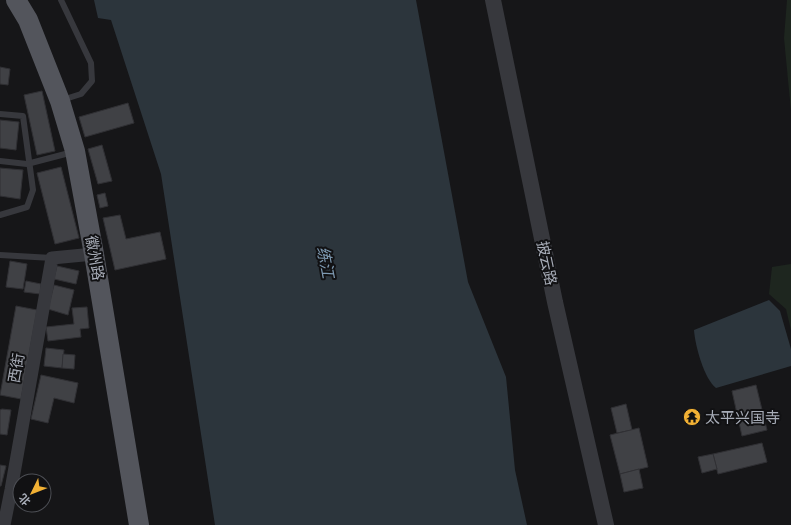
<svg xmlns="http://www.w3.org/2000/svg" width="791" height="525" viewBox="0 0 791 525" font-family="Mulish,'Noto Sans SC',sans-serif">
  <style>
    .green { fill: #1e261f }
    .water { fill: #2c353c }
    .building { fill: #404145; stroke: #303034 }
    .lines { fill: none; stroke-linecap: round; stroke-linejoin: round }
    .service { stroke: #37383d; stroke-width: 6 }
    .minor { stroke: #37383d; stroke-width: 13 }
    .tertiary { stroke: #37383d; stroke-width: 16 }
    .primary { stroke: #53555c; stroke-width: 20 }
    .labels { text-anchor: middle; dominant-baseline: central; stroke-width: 4; stroke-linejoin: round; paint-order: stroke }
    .street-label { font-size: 15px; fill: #a8adb8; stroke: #111113 }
    .poi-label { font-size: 15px; fill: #a8adb8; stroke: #111113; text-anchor: start }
    .water-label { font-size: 16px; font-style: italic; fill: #7f9bb3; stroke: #111113 }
  </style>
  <rect width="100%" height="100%" fill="#161618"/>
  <!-- green -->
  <g class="green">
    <polygon points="787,0 791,0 791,111 784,38"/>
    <polygon points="791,264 791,330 786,309 769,294 772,267"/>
  </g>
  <!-- water -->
  <g class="water">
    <polygon points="94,0 416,0 468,282 506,377 515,470 527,525 215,525 161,174 111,20 98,18"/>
    <path d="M769,300L780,311L791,349V366L716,388C704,379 695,345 694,330Z"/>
  </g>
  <!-- building -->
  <g class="building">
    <polygon points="0,67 10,69 8,85 0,84"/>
    <polygon points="42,91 55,151 37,155 24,95"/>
    <polygon points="128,103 134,123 85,137 79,117"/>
    <polygon points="0,120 19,122 16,150 0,148"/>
    <polygon points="102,145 112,181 98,184 88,149"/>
    <polygon points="61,167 79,238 55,244 37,173"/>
    <polygon points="0,168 23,170 20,199 0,196"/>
    <polygon points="105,193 108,206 100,208 97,195"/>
    <polygon points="120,215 126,239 160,232 166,259 115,270 103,218"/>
    <polygon points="10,261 27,264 23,289 6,287"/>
    <polygon points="57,266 79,271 76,284 54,279"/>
    <polygon points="26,281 41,284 40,294 24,292"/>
    <polygon points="54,285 74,290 68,315 48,309"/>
    <polygon points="16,306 37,310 21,399 0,395"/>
    <polygon points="87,307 89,328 80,329 81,337 48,341 46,327 74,324 72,308"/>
    <polygon points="46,348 64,350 62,368 44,366"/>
    <polygon points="63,354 75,355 74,369 62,368"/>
    <polygon points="41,375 78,383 74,403 54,398 48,423 31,419"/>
    <polygon points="756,385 767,430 742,436 732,391"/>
    <polygon points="626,404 632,430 617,433 611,408"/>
    <polygon points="2,409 11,410 7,435 0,434 0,410"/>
    <polygon points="639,428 648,467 620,474 610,435"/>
    <polygon points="762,443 767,462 718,474 713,454"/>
    <polygon points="713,454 717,469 702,473 698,457"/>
    <polygon points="0,465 6,466 1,486 0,486"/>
    <polygon points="639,469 643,488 624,492 620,474"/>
  </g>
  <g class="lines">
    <!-- service -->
    <g class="service">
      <polyline points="61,0 91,63 92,81 81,94 62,100"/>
      <polyline points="0,114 23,116 33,190 27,207 0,215"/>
      <polyline points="0,161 27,164 73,152"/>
      <polyline points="0,255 52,258"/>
    </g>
    <!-- minor -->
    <polyline class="minor" points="4,525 11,490 52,258 94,254"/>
    <!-- tertiary -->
    <polyline class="tertiary" points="493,0 555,302 606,525"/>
    <!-- primary -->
    <polyline class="primary" points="16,0 28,20 60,101 75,151 94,254 139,525"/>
  </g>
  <!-- icons -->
  <defs>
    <symbol id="temple-disc" viewBox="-11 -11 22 22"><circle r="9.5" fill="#f2b134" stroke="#111113"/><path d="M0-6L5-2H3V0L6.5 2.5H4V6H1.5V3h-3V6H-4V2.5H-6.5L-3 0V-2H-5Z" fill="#111"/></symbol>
  </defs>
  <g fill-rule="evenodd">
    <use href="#temple-disc" x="682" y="407" width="20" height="20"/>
  </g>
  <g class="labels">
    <!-- street labels -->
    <g class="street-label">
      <text transform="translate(95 258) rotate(80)">徽州路</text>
      <text transform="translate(547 263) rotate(78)">披云路</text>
      <text transform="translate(16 368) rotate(-80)">西街</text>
    </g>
    <!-- poi labels -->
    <g class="poi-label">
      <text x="705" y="417">太平兴国寺</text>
    </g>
    <!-- water labels -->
    <g class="water-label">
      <text transform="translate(326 262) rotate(79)">练江</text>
    </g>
  </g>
  <!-- north arrow -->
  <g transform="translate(32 493) rotate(227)"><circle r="19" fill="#111113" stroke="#4d4f55"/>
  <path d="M0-3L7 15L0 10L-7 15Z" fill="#f2b134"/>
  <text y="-6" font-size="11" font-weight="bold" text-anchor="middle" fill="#a8adb8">北</text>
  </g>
</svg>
